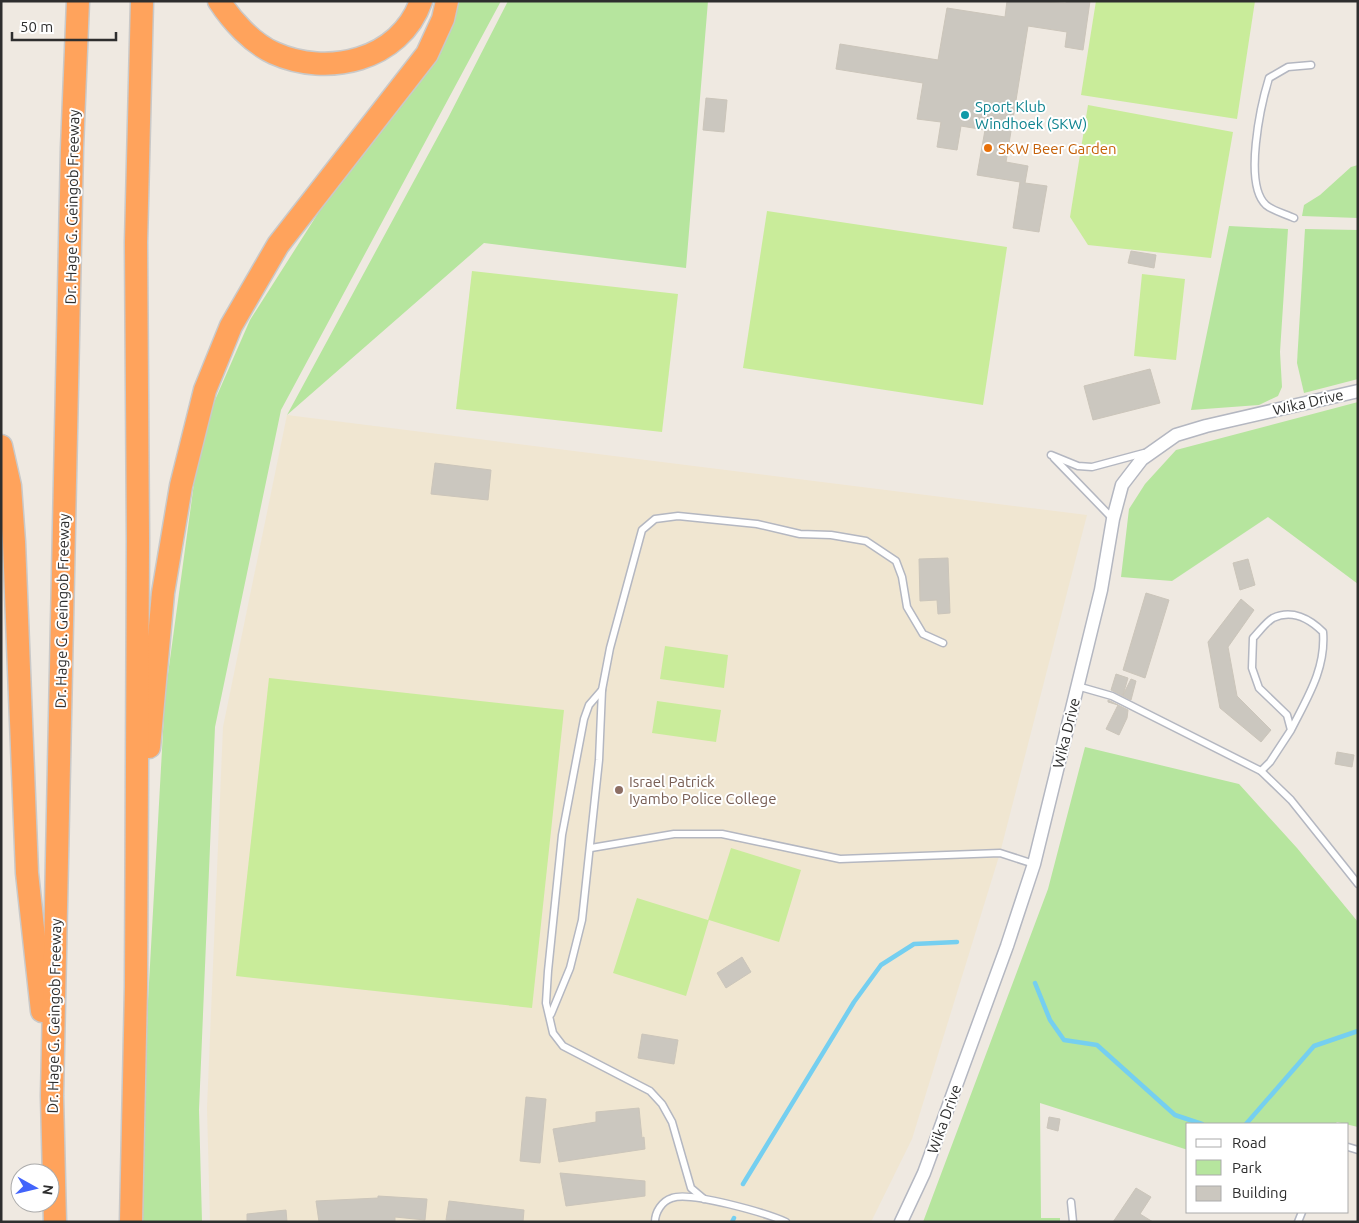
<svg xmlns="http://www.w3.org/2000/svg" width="1359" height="1223" viewBox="0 0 1359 1223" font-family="Ubuntu,sans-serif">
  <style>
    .education { fill: #f0e6d1 }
    .green { fill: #b6e59e }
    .pitch { fill: #c9ec9a }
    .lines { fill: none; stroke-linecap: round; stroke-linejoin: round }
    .stream { stroke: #75cff0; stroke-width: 4.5 }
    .building { fill: #cbc7bf; stroke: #cbc5ba }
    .service-casing { stroke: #b4b7c1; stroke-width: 9 }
    .minor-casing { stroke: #b4b7c1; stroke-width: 15 }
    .motorway-casing { stroke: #c9c9c9; stroke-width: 25 }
    .service { stroke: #fff; stroke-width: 6 }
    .minor { stroke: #fff; stroke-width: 12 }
    .motorway { stroke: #ffa35c; stroke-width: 22 }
    .culture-dot { fill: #0f9aa8; stroke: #fff; stroke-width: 2 }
    .food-dot { fill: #e8710a; stroke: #fff; stroke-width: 2 }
    .education-dot { fill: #8d6e63; stroke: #fff; stroke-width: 2 }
    .labels { text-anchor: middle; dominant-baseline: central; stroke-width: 4; stroke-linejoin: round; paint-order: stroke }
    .culture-label { font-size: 15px; fill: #0d838f; stroke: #fff; text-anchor: start }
    .food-label { font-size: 15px; fill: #c56008; stroke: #fff; text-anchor: start }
    .street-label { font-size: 15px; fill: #2e2e2e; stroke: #fff }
    .education-label { font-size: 15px; fill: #785e54; stroke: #fff; text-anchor: start }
  </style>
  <rect width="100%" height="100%" fill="#efe9e1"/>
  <!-- education -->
  <polygon class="education" points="287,415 1087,515 1000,853 912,1139 871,1222 210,1222 207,1108 223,727"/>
  <!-- green -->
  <g class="green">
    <polygon points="458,1 501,1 281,410 215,727 199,1110 202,1222 140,1222 148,1001 165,696 198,454 215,400 250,320 331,193 420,81"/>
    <polygon points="508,1 708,1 686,268 484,243 287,415 448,118"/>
    <polygon points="1358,165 1358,218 1302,216 1304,205 1320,195 1351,167"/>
    <polygon points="1229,226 1288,229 1280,352 1282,387 1278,396 1259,405 1191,410"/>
    <polygon points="1305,229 1358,230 1358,379 1304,393 1297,363"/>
    <polygon points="1358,402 1358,584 1268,517 1172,581 1121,577 1129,509 1145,484 1176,450"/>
    <polygon points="1085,747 1239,784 1297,848 1358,922 1358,1127 1337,1122 1335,1124 1188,1124 1188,1150 1040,1103 1041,1218 1060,1218 1060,1222 923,1222 1048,889"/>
  </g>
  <!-- pitch -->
  <g class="pitch">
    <polygon points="1096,1 1255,1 1237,119 1081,95"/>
    <polygon points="1088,105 1233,132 1211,258 1088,245 1070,217"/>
    <polygon points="767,211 1007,247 983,405 743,368"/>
    <polygon points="472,271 678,294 662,432 456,409"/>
    <polygon points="1142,274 1185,279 1176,360 1134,356"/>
    <polygon points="665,646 728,655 724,688 660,679"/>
    <polygon points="269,678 564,710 532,1008 236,976"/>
    <polygon points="657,701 721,710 716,742 652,733"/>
    <polygon points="731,848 801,870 779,942 709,920 686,996 613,973 637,898 708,920"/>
  </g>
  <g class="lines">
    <!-- stream -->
    <g class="stream">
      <polyline points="1035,983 1050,1020 1064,1040 1097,1045 1175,1115 1202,1124"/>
      <polyline points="1246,1124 1314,1046 1358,1031"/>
      <polyline points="743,1184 854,1002 881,965 914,944 957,942"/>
      <polyline points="732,1222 734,1218"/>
    </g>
  </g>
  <!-- building -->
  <g class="building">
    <polygon points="1007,1 1066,3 1067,1 1090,1 1083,50 1065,47 1067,32 1028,26 1006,162 1028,166 1025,183 1047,186 1039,232 1013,228 1020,182 977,175 985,130 961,126 957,150 937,147 941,122 917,119 923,83 836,69 840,44 938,60 947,8 1005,17"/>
    <polygon points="706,98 727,100 724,132 703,130"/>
    <polygon points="1131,251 1156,255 1154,268 1128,263"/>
    <polygon points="1150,369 1160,403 1093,420 1084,386"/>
    <polygon points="435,463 491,470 488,500 431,494"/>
    <polygon points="948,558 950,613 938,614 937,600 920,601 919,559"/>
    <polygon points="1248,559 1255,585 1240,590 1233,563"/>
    <polygon points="1146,593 1169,600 1145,678 1123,670"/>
    <polygon points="1241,599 1254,610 1228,647 1237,696 1271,730 1261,742 1220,708 1208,642"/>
    <polygon points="1116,674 1128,678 1123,695 1131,679 1136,681 1131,700 1111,690"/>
    <polygon points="1108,700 1128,710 1127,718 1119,735 1106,729 1118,705 1108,702"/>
    <polygon points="1337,752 1354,755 1352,767 1335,764"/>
    <polygon points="742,957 751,972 726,988 717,973"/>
    <polygon points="642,1034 678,1040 674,1064 638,1058"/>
    <polygon points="526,1097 546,1099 540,1163 520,1161"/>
    <polygon points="639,1108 642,1138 644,1137 645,1149 559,1162 553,1129 596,1122 596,1112"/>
    <polygon points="1049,1117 1060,1119 1058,1131 1047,1128"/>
    <polygon points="560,1173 645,1181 645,1196 566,1206"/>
    <polygon points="1136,1188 1151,1197 1140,1214 1153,1222 1113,1222"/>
    <polygon points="378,1196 427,1199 425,1220 395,1217 395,1222 319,1222 316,1201 378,1198"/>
    <polygon points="449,1201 524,1210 523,1222 446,1220"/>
    <polygon points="286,1210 287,1222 247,1222 247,1214"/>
  </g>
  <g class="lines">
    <defs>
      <g id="service">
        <path d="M1294,218C1286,214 1273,211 1266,205C1243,184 1261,104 1269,78L1288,67L1311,65"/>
        <polyline points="1051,455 1078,466 1092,467 1144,453"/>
        <polyline points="1054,458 1113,519"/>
        <polyline points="1077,686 1112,696 1261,771 1291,800 1358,884"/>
        <polyline points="602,690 589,705 584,719 562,835 548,971 546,1003 553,1033 563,1046 650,1091 662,1104 672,1122 691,1188 704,1199"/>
        <path d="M1261,771L1270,762L1291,730L1287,715L1259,688L1252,668L1253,638C1259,632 1266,622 1273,618C1292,609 1310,619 1323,632C1326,669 1307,698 1291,730"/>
        <polyline points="591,848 674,834 722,834 840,859 1000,853 1034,864"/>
        <polyline points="551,1014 570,968 582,920 599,760 602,690 610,648 642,530 655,519 678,516 757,524 800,534 831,535 866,541 896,561 902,577 907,607 923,634 943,643"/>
        <polyline points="1348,1147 1358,1150"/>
        <polyline points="1071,1202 1073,1222"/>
        <path d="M655,1222C655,1212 662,1201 672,1198C690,1191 766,1213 786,1222"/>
        <polyline points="1298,1222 1302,1212"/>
      </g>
      <polyline id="minor" points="901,1222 924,1173 1007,946 1034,864 1101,590 1113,519 1122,485 1142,459 1176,435 1206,426 1358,391"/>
      <g id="motorway">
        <path d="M219,1C232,21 252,43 274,53C327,77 400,61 421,1"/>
        <polyline points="1,446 10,486 14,542 27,873 42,1011"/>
        <polyline points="149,747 163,593 181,486 205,390 231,326 278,245 427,54 443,19 447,1"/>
        <polyline points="55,1222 52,1096 72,148 78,1"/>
        <polyline points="131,1222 136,987 138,541 136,242 142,1"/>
      </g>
    </defs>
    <!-- service casing -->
    <use href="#service" class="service-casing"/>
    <!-- minor casing -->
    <use href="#minor" class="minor-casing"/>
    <!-- motorway casing -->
    <use href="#motorway" class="motorway-casing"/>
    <!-- service -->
    <use href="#service" class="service"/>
    <!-- minor -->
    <use href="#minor" class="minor"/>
    <!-- motorway -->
    <use href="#motorway" class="motorway"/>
  </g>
  <!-- markers -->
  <circle class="culture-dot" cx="965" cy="115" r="5"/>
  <circle class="food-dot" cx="988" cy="148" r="5"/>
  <circle class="education-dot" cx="619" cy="790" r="5"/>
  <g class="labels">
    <!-- culture labels -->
    <g class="culture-label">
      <text x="975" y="106">Sport Klub<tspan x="975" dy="17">Windhoek (SKW)</tspan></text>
    </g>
    <!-- food labels -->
    <g class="food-label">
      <text x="998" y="148">SKW Beer Garden</text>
    </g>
    <!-- street labels -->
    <g class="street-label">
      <text transform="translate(72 207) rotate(-89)">Dr. Hage G. Geingob Freeway</text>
      <text transform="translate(1308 402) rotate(-13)">Wika Drive</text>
      <text transform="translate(62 611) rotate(-89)">Dr. Hage G. Geingob Freeway</text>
      <text transform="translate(1066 733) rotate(-76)">Wika Drive</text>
      <text transform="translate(54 1016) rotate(-89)">Dr. Hage G. Geingob Freeway</text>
      <text transform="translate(944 1119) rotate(-70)">Wika Drive</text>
    </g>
    <!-- education labels -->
    <g class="education-label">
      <text x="629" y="781">Israel Patrick<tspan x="629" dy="17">Iyambo Police College</tspan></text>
    </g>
  </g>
  <!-- border -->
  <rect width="1359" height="1223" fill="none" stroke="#2e2e2e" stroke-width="5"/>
  <!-- legend -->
  <rect x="1186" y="1123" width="162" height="90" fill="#ffffff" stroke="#ababab"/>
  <rect x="1196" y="1139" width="25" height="8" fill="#ffffff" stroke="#ababab"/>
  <text x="1232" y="1148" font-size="15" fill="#2e2e2e">Road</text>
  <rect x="1196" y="1160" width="25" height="15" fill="#b6e59e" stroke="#ababab"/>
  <text x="1232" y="1173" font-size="15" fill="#2e2e2e">Park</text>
  <rect x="1196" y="1186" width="25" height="15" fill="#cbc7bf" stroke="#ababab"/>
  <text x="1232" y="1198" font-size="15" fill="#2e2e2e">Building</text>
  <!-- north arrow -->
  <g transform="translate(35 1188) rotate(98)"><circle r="24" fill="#ffffff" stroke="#ababab"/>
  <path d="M0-4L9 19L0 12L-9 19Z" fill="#4264fb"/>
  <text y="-8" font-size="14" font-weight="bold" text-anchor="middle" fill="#2e2e2e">N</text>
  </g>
  <!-- scale -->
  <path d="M12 32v8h104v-8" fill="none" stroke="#2e2e2e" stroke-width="2.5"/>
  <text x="20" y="32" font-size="15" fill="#2e2e2e" stroke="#ffffff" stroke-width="4" paint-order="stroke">50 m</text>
</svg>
